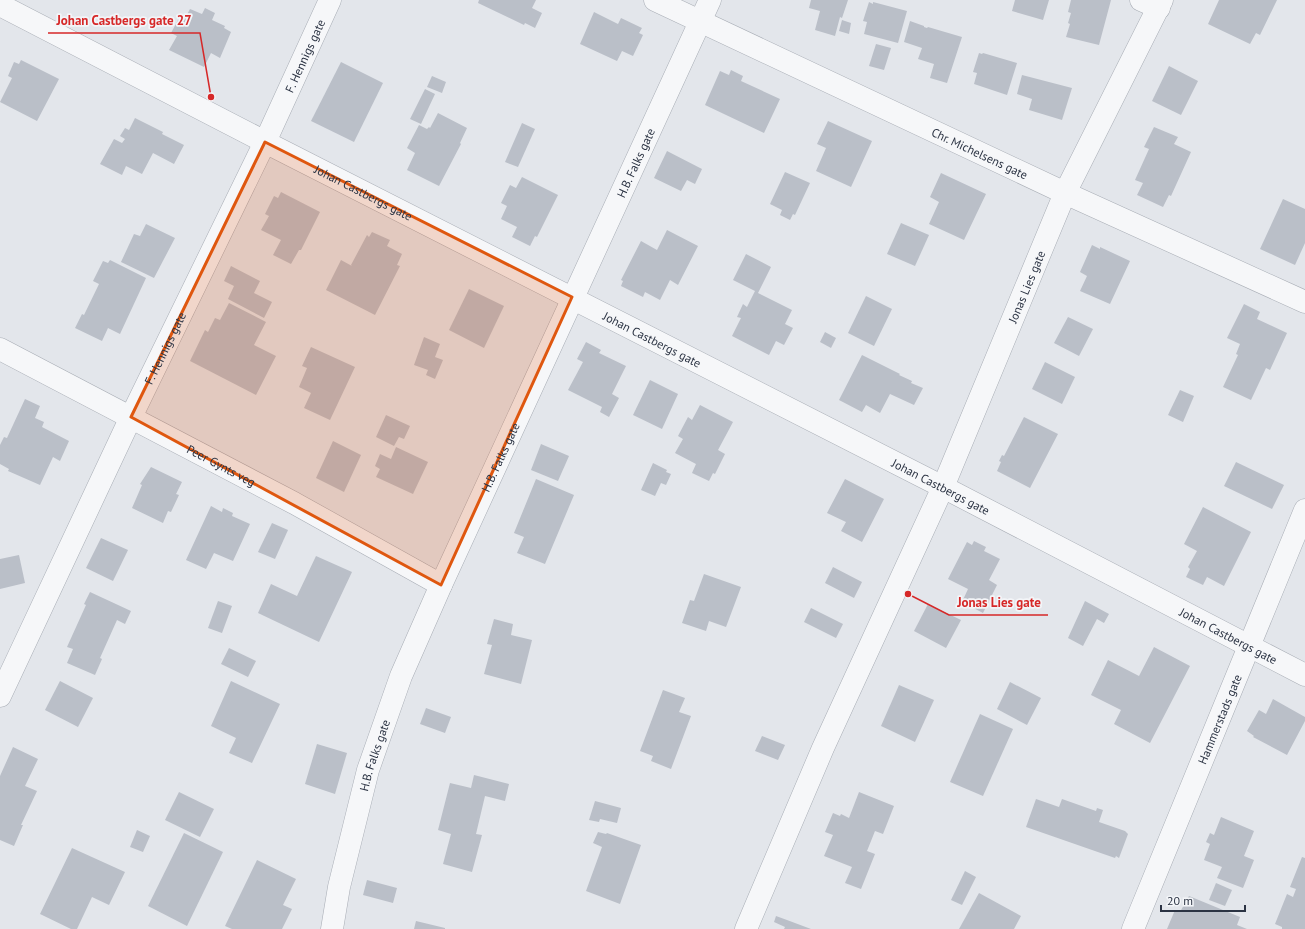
<svg xmlns="http://www.w3.org/2000/svg" width="1305" height="929" viewBox="0 0 1305 929" font-family="'PT Sans',sans-serif">
  <style>
    .building { fill: #babfc8 }
    .lines { fill: none; stroke-linecap: round; stroke-linejoin: round }
    .minor-casing { stroke: #a8adb5; stroke-width: 23 }
    .minor { stroke: #f6f7f9; stroke-width: 22 }
    .marked { fill: #df570f; fill-opacity: 0.2; stroke: #df570f; stroke-width: 3; stroke-linejoin: round }
    .labels { text-anchor: middle; dominant-baseline: central; stroke-width: 3.5; stroke-linejoin: round; paint-order: stroke }
    .street-label { font-size: 12px; fill: #2b3343; stroke: #f3f5f8 }
    .leader { fill: none; stroke: #d62828; stroke-width: 1.5 }
    .callout-dot { fill: #d62828; stroke: #f3f5f8; stroke-width: 1.5 }
    .callout-label { font-size: 13px; text-anchor: middle; font-weight: bold; fill: #d62828; stroke: #f3f5f8; stroke-width: 3.5; stroke-linejoin: round; paint-order: stroke }
  </style>
  <rect width="100%" height="100%" fill="#e3e6eb"/>
  <!-- building -->
  <g class="building">
    <polygon points="479,0 536,0 532,8 542,13 535,28 525,23 524,25 478,3"/>
    <polygon points="811,0 848,0 842,18 840,17 835,36 815,30 820,11 809,8"/>
    <polygon points="1015,0 1049,0 1043,20 1012,11"/>
    <polygon points="1071,0 1111,0 1099,45 1066,37 1070,24 1068,23 1071,13 1068,12"/>
    <polygon points="1219,0 1277,0 1260,35 1256,33 1250,44 1208,24"/>
    <polygon points="869,2 873,4 873,2 907,11 898,43 864,34 867,22 863,21"/>
    <polygon points="205,8 215,13 212,20 225,26 224,28 231,32 220,58 211,53 204,67 169,50 177,36 171,33 178,20 183,22 190,9 202,14"/>
    <polygon points="594,12 618,24 621,18 642,28 639,33 643,35 633,56 622,51 617,61 580,44"/>
    <polygon points="842,20 851,23 849,34 839,31"/>
    <polygon points="910,21 924,26 924,27 927,28 928,27 962,37 947,83 930,78 934,64 918,59 922,48 904,42"/>
    <polygon points="876,44 891,48 884,70 869,66"/>
    <polygon points="979,53 982,54 983,53 1017,63 1007,95 974,84 977,73 973,72"/>
    <polygon points="21,60 59,79 37,121 0,102 12,78 8,76 14,62 19,64"/>
    <polygon points="341,62 383,83 354,142 311,121"/>
    <polygon points="1169,66 1198,81 1181,115 1152,101"/>
    <polygon points="731,70 743,76 741,81 780,99 764,133 705,105 720,71 729,75"/>
    <polygon points="1022,75 1072,88 1062,120 1029,110 1032,99 1017,94"/>
    <polygon points="432,76 446,82 442,93 427,87"/>
    <polygon points="425,89 435,94 421,124 410,119"/>
    <polygon points="438,113 467,128 460,143 461,144 439,186 407,170 415,153 407,148 419,125 427,129 429,127 430,128"/>
    <polygon points="135,118 163,132 162,134 184,145 174,164 153,153 142,174 126,166 122,175 100,164 114,139 122,143 125,139 120,136 125,128 129,130"/>
    <polygon points="828,121 872,141 851,187 816,171 826,148 817,144"/>
    <polygon points="522,123 535,129 518,167 505,162"/>
    <polygon points="1154,127 1178,137 1174,144 1191,152 1171,196 1169,195 1163,207 1137,195 1143,183 1135,180 1149,149 1144,147"/>
    <polygon points="667,151 702,169 695,184 687,180 681,191 654,178"/>
    <polygon points="785,172 810,183 795,215 793,214 790,220 780,215 782,210 770,204"/>
    <polygon points="941,173 986,194 964,240 929,224 939,202 930,197"/>
    <polygon points="522,177 558,195 537,237 535,236 530,246 512,237 517,227 501,219 507,206 501,203 510,185 516,188"/>
    <polygon points="281,192 320,212 301,250 299,250 291,264 273,255 281,240 261,230 269,216 265,214 274,196 278,198"/>
    <polygon points="1283,199 1305,209 1305,243 1295,265 1260,249"/>
    <polygon points="901,223 929,235 915,266 887,254"/>
    <polygon points="146,224 175,238 154,278 121,262 134,234 140,236"/>
    <polygon points="667,230 698,246 678,285 670,280 660,300 645,292 643,297 621,286 623,281 621,280 641,241 657,250"/>
    <polygon points="372,232 390,240 387,246 402,254 397,265 400,266 375,315 326,290 341,260 352,266 351,265 367,235 369,237"/>
    <polygon points="1092,245 1100,249 1100,247 1130,261 1110,304 1080,291 1087,276 1080,272"/>
    <polygon points="746,254 771,267 758,293 792,310 785,324 793,328 784,345 776,341 769,355 732,336 741,318 737,317 743,304 747,307 755,291 733,280"/>
    <polygon points="110,260 146,278 120,334 108,328 102,341 75,328 82,314 84,315 99,284 93,281 103,261 108,263"/>
    <polygon points="231,266 260,281 254,293 272,302 264,318 228,299 234,286 224,281"/>
    <polygon points="469,289 504,306 484,348 449,330"/>
    <polygon points="866,296 892,309 874,346 848,333"/>
    <polygon points="229,303 266,322 254,345 276,356 256,395 190,361 205,330 208,332 215,318 220,320"/>
    <polygon points="1244,304 1260,312 1257,319 1287,333 1270,370 1266,368 1251,400 1223,387 1238,355 1236,354 1240,344 1227,338"/>
    <polygon points="1068,317 1093,329 1079,356 1054,343"/>
    <polygon points="825,332 836,338 831,348 820,342"/>
    <polygon points="424,337 440,344 435,357 443,360 435,379 426,375 428,370 414,365"/>
    <polygon points="586,342 601,350 599,353 626,366 612,394 619,398 609,417 600,412 602,407 568,390 583,362 577,359"/>
    <polygon points="311,347 355,367 330,420 304,408 311,393 299,387 307,368 302,366"/>
    <polygon points="862,355 900,374 899,375 912,381 911,383 923,388 914,405 890,394 880,413 866,405 862,412 839,400"/>
    <polygon points="1045,362 1075,377 1062,404 1032,389"/>
    <polygon points="650,380 678,394 662,429 633,415"/>
    <polygon points="1180,390 1194,396 1183,422 1168,415"/>
    <polygon points="25,399 40,406 35,418 44,422 42,427 69,441 60,461 53,457 40,485 8,471 9,469 0,464 0,445 4,437 7,438"/>
    <polygon points="700,405 733,422 718,450 725,454 715,474 713,473 709,481 692,473 696,464 675,453 683,439 678,436 688,417 692,420"/>
    <polygon points="386,415 410,426 404,439 399,437 394,446 376,437"/>
    <polygon points="1024,417 1058,434 1030,488 997,471 1001,462 999,461 1002,455 1004,456"/>
    <polygon points="333,441 361,455 344,492 316,478"/>
    <polygon points="541,444 569,456 558,481 531,470"/>
    <polygon points="396,447 428,462 413,494 376,477 380,469 375,466 380,454 391,459"/>
    <polygon points="1236,462 1284,485 1272,509 1224,486"/>
    <polygon points="653,463 667,470 666,472 671,474 666,485 661,483 655,496 641,490"/>
    <polygon points="151,467 182,482 176,494 179,495 171,512 168,511 163,523 132,508 142,485 140,484"/>
    <polygon points="536,479 574,495 545,564 517,553 524,537 514,533"/>
    <polygon points="845,479 884,499 862,542 841,531 846,522 827,513"/>
    <polygon points="211,506 222,512 223,508 233,513 232,516 250,524 233,561 214,553 206,569 186,560"/>
    <polygon points="1203,507 1251,532 1224,586 1207,577 1203,585 1186,577 1190,569 1188,567 1197,551 1184,544"/>
    <polygon points="272,523 288,530 275,559 258,552"/>
    <polygon points="101,538 128,550 113,581 86,568"/>
    <polygon points="974,541 986,547 984,551 1000,559 989,580 997,585 983,613 962,602 968,589 948,579 967,542 972,545"/>
    <polygon points="19,555 25,583 0,589 0,559"/>
    <polygon points="316,556 352,572 319,642 258,613 271,584 297,596"/>
    <polygon points="833,567 862,582 854,598 825,583"/>
    <polygon points="704,574 741,587 726,627 709,621 706,631 682,623 690,600 694,601"/>
    <polygon points="90,592 131,611 125,624 117,620 100,658 102,659 95,675 67,663 73,649 67,647 86,605 84,604"/>
    <polygon points="218,601 232,606 222,633 208,628"/>
    <polygon points="1085,601 1109,614 1104,623 1097,619 1083,646 1068,638"/>
    <polygon points="928,604 961,620 946,648 914,631"/>
    <polygon points="811,608 843,624 836,638 804,622"/>
    <polygon points="494,619 513,624 511,635 532,640 521,684 484,674 492,645 487,644"/>
    <polygon points="1154,647 1190,666 1150,743 1114,724 1121,710 1091,695 1108,660 1139,676"/>
    <polygon points="229,648 256,661 248,677 221,664"/>
    <polygon points="60,681 93,698 78,727 45,710"/>
    <polygon points="231,681 280,704 252,763 229,753 236,738 211,726"/>
    <polygon points="1010,682 1041,698 1027,725 997,709"/>
    <polygon points="899,685 934,700 915,742 881,726"/>
    <polygon points="663,690 685,698 679,712 691,716 671,769 651,761 653,756 640,751"/>
    <polygon points="1273,699 1305,717 1305,721 1287,755 1253,737 1254,736 1247,731 1259,710 1266,714"/>
    <polygon points="426,708 451,717 445,733 420,724"/>
    <polygon points="980,714 1013,729 983,796 950,782"/>
    <polygon points="762,736 785,745 778,760 755,751"/>
    <polygon points="317,744 347,753 335,794 305,784"/>
    <polygon points="13,747 38,759 25,786 37,791 21,825 23,825 14,846 0,840 0,776"/>
    <polygon points="474,775 509,784 505,801 485,796 476,834 482,835 472,872 443,864 451,834 438,830 450,783 471,788"/>
    <polygon points="179,792 214,809 200,837 165,820"/>
    <polygon points="859,792 894,806 883,834 875,831 867,851 875,854 861,889 845,883 852,867 824,856 833,835 825,832 833,813 840,816 841,814 849,818"/>
    <polygon points="1036,799 1059,807 1062,799 1096,811 1097,808 1103,810 1099,822 1125,831 1128,834 1119,858 1116,856 1115,858 1026,827"/>
    <polygon points="595,801 621,808 617,823 600,819 599,822 589,820"/>
    <polygon points="1221,817 1254,831 1244,856 1254,860 1243,888 1217,878 1222,867 1204,860 1210,844 1206,842 1210,833 1214,835"/>
    <polygon points="137,830 150,836 143,852 130,847"/>
    <polygon points="598,832 606,834 607,833 641,845 620,904 586,891 602,847 593,843"/>
    <polygon points="184,833 223,852 187,926 148,906"/>
    <polygon points="72,848 125,872 109,905 92,897 77,929 71,929 40,914"/>
    <polygon points="1302,857 1305,858 1305,929 1282,929 1282,927 1275,924 1287,894 1293,897 1296,889 1290,887"/>
    <polygon points="257,860 296,879 283,905 292,909 282,929 232,929 225,926"/>
    <polygon points="965,871 976,877 962,905 951,900"/>
    <polygon points="367,880 397,888 393,903 363,895"/>
    <polygon points="1216,883 1232,890 1225,906 1209,900"/>
    <polygon points="979,893 1021,916 1014,929 959,929"/>
    <polygon points="1189,896 1240,917 1237,925 1247,929 1167,929 1175,910 1180,912"/>
    <polygon points="776,916 787,920 811,929 784,929 785,927 774,922"/>
    <polygon points="416,921 445,928 445,929 414,929"/>
  </g>
  <g class="lines">
    <defs>
      <g id="minor">
        <path id="s1" d="M655,0L1065,193L1305,302"/>
        <polyline points="1141,0 1159,8"/>
        <path id="s2" d="M0,5L265,142L943,487L1305,675"/>
        <path id="s3" d="M0,349L294,503L441,585"/>
        <path id="s4" d="M0,696L131,417L265,142L330,0"/>
        <path id="s5" d="M332,929L339,887L368,770L401,676L441,585L710,0"/>
        <path id="s6" d="M746,929L823,748L943,487L1065,193L1162,0"/>
        <path id="s7" d="M1133,929L1305,510"/>
      </g>
    </defs>
    <!-- minor casing -->
    <use href="#minor" class="minor-casing"/>
    <!-- minor -->
    <use href="#minor" class="minor"/>
  </g>
  <!-- marked area -->
  <path class="marked" d="M265,142L572,297L441,585L131,417Z"/>
  <g class="labels">
    <!-- street labels -->
    <g class="street-label">
      <text stroke="none"><textPath href="#s4" startOffset="709">F. Hennigs gate</textPath></text>
      <text stroke="none"><textPath href="#s1" startOffset="359">Chr. Michelsens gate</textPath></text>
      <text stroke="none"><textPath href="#s5" startOffset="827">H.B. Falks gate</textPath></text>
      <text stroke="none"><textPath href="#s2" startOffset="409">Johan Castbergs gate</textPath></text>
      <text stroke="none"><textPath href="#s6" startOffset="701">Jonas Lies gate</textPath></text>
      <text stroke="none"><textPath href="#s2" startOffset="733">Johan Castbergs gate</textPath></text>
      <text stroke="none"><textPath href="#s4" startOffset="385">F. Hennigs gate</textPath></text>
      <text stroke="none"><textPath href="#s5" startOffset="503">H.B. Falks gate</textPath></text>
      <text stroke="none"><textPath href="#s3" startOffset="250">Peer Gynts veg</textPath></text>
      <text stroke="none"><textPath href="#s2" startOffset="1057">Johan Castbergs gate</textPath></text>
      <text stroke="none"><textPath href="#s2" startOffset="1381">Johan Castbergs gate</textPath></text>
      <text stroke="none"><textPath href="#s7" startOffset="227">Hammerstads gate</textPath></text>
      <text stroke="none"><textPath href="#s5" startOffset="179">H.B. Falks gate</textPath></text>
    </g>
  </g>
  <!-- callouts -->
  <path class="leader" d="M211 97L200 33H48M908 594L949 615H1048"/>
  <g class="callout-dot">
    <circle cx="211" cy="97" r="4"/>
    <circle cx="908" cy="594" r="4"/>
  </g>
  <g class="callout-label">
    <text x="124" y="25">Johan Castbergs gate 27</text>
    <text x="999" y="607">Jonas Lies gate</text>
  </g>
  <!-- scale -->
  <path d="M1161 905v6h84v-6" fill="none" stroke="#2b3343" stroke-width="2"/>
  <text x="1167" y="905" font-size="12" fill="#2b3343" stroke="#f3f5f8" stroke-width="3" paint-order="stroke">20 m</text>
</svg>
